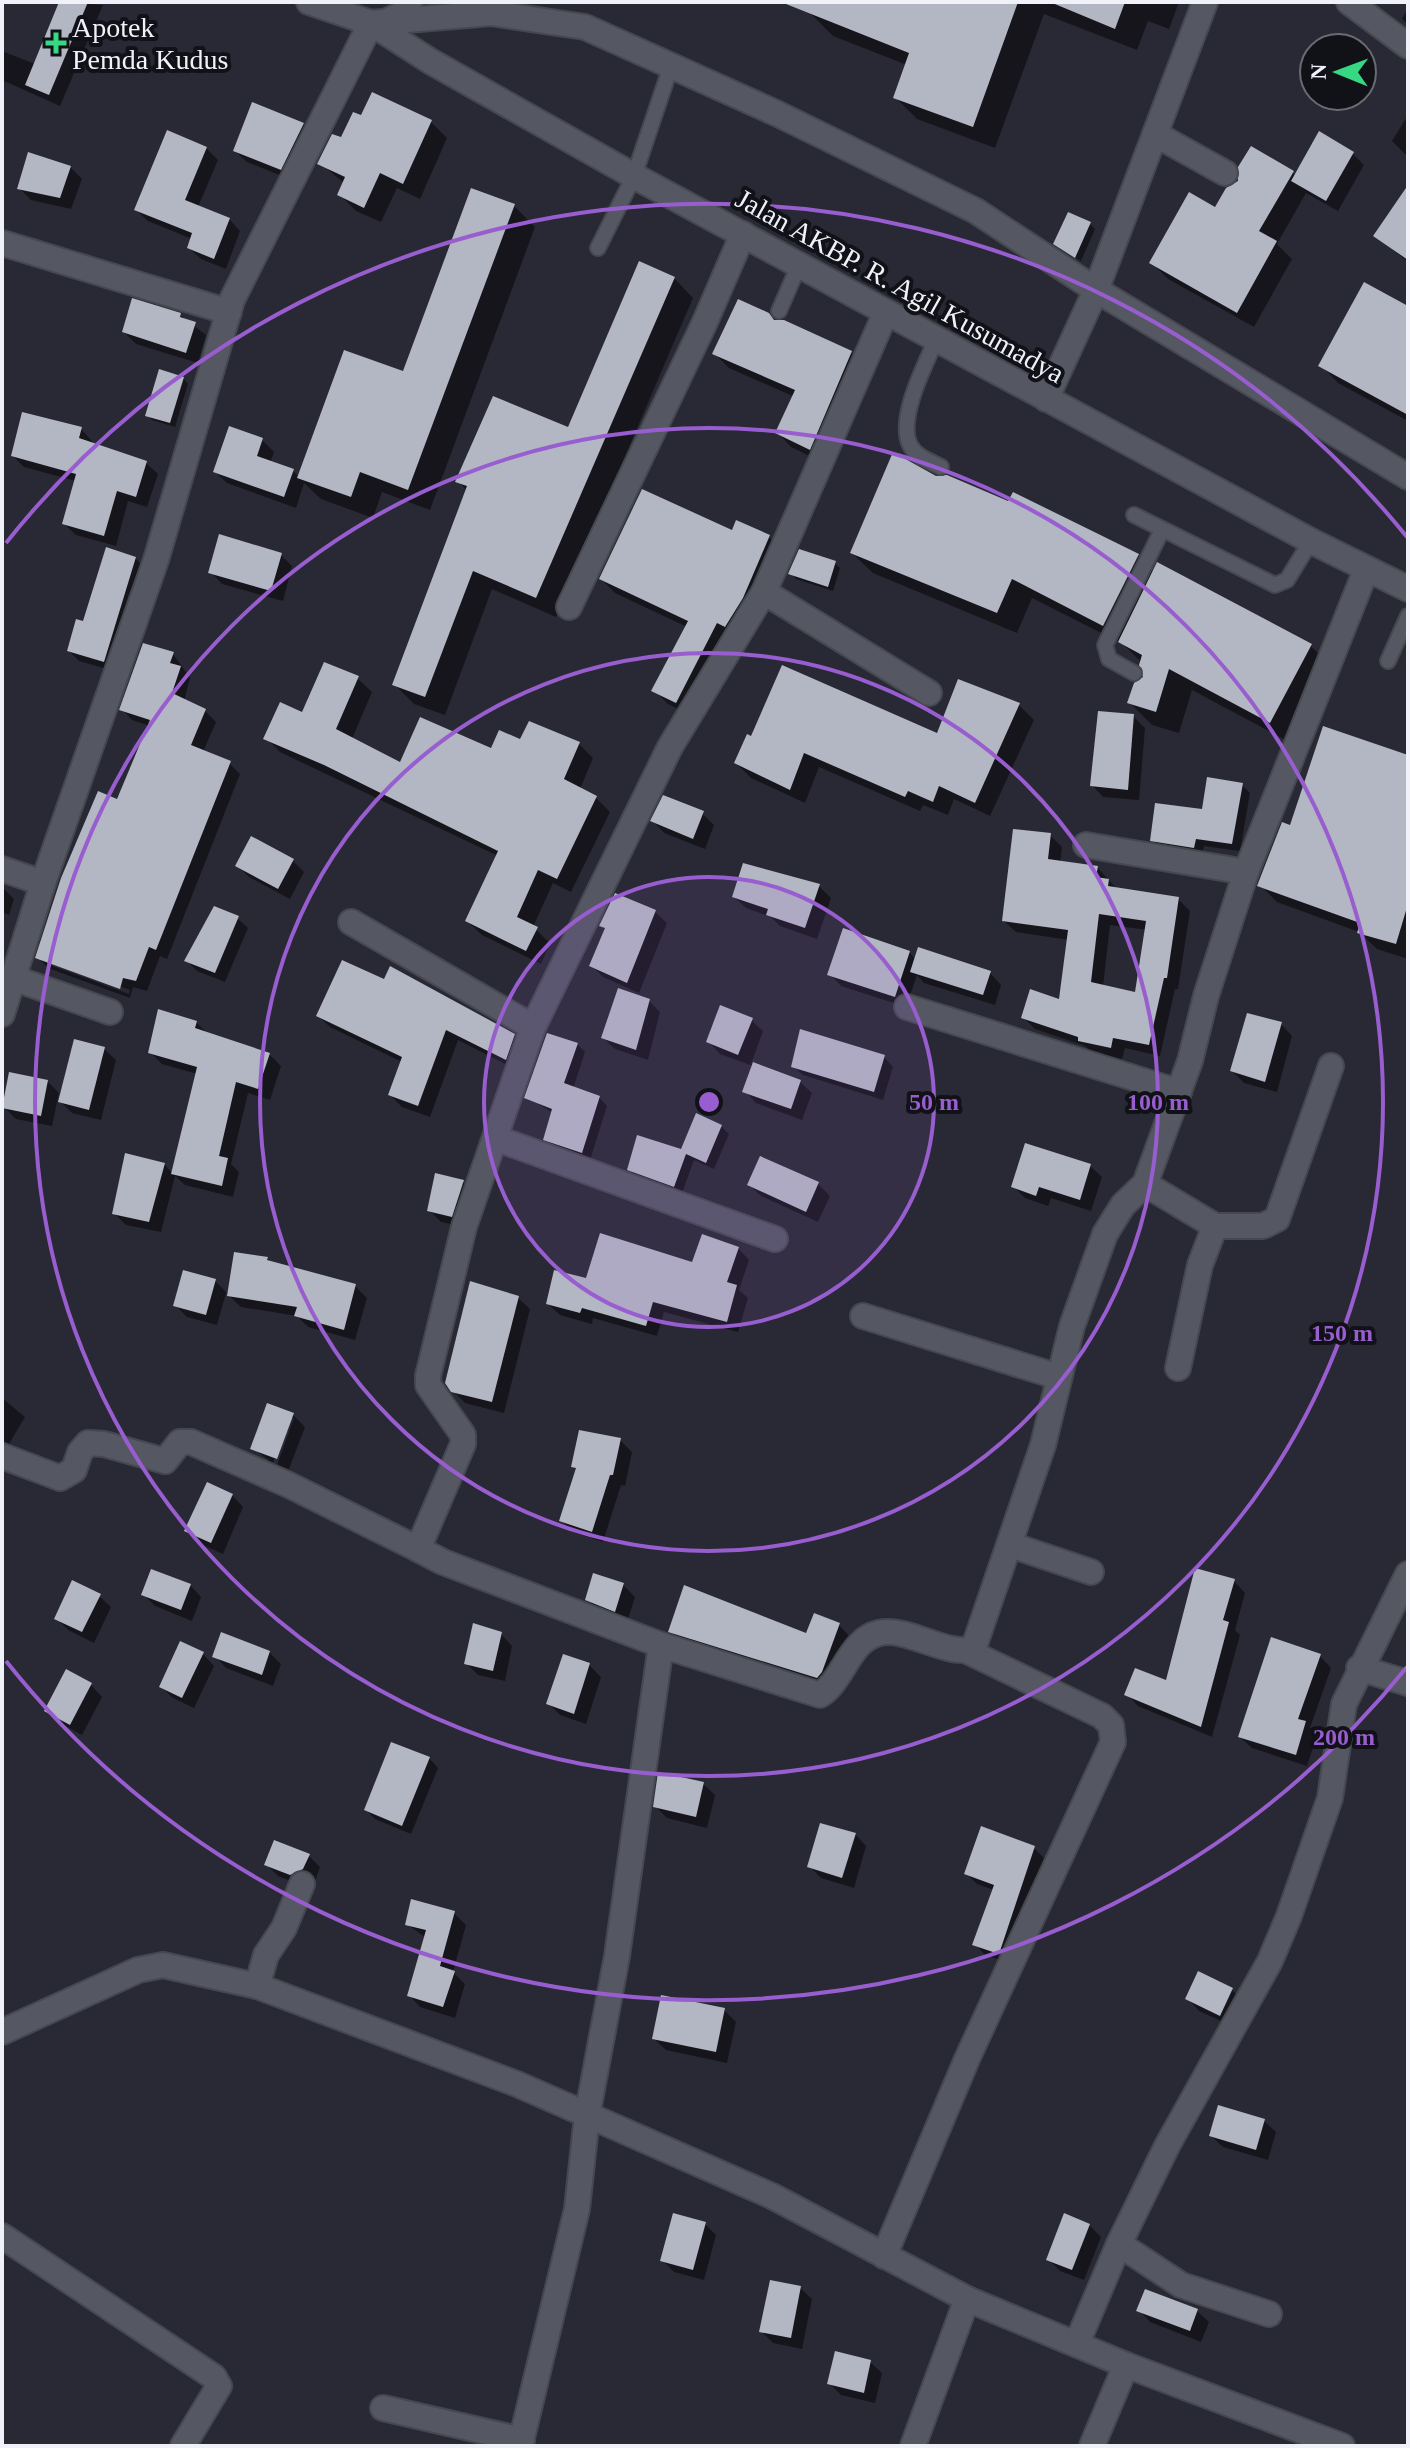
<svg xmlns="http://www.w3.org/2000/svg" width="1410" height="2448" viewBox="0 0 1410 2448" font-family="Georgia,serif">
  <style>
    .shadow { fill: #0007; fill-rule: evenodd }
    .building { fill: #b3b6c3; fill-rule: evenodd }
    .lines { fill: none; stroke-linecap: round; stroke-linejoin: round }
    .lane-casing { stroke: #464850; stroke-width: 18 }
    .street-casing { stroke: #464850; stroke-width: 28 }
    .secondary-casing { stroke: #464850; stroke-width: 28 }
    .lane { stroke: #555763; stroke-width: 14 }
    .street { stroke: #555763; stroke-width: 24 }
    .secondary { stroke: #555763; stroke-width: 24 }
    .ring { fill: none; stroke: #985dce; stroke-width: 4 }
    .poi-dot { fill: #36d881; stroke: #111217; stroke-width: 3 }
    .labels { text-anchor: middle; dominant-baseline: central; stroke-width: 8; stroke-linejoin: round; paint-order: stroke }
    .poi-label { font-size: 28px; fill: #f0f1f9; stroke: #111217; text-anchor: start }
    .street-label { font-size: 28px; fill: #f0f1f9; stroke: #111217 }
    .centre { fill: #985dce; stroke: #111217; stroke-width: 4 }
    .ring-label { font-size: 24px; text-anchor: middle; font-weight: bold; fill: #985dce; stroke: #111217; stroke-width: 8; stroke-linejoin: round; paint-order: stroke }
  </style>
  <rect width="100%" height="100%" fill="#282934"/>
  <!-- shadow -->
  <g class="shadow">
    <polygon points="61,2 103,5 60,106 2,80 2,51 35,64"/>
    <polygon points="815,2 1179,2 1169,29 1148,21 1137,50 1044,14 995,148 917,119 895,97 907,65 833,36 811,14"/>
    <polygon points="1408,8 1408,25 1402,19"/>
    <polygon points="373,95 431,122 447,138 420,199 397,188 381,222 356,211 340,195 345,184 320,163 362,118"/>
    <polygon points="1408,115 1408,157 1392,141"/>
    <polygon points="303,124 315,136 292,180 247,162 235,151"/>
    <polygon points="206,148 218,160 198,207 229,219 240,231 226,269 201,259 189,248 192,239 148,221 136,210"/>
    <polygon points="1352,153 1364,165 1338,211 1306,193 1277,244 1292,259 1254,327 1168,279 1152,263 1216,209 1292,172 1296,176"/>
    <polygon points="70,167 82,179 71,209 31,200 19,188"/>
    <polygon points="514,206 535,227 430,510 382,492 373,518 321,499 304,483 296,508 227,483 215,472 262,440 274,452 270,463 293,471 299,477 404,373"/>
    <polygon points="1408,213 1408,262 1376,236"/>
    <polygon points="1090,224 1095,229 1081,261 1061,249"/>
    <polygon points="674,278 693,298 556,617 492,589 445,715 414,704 394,684 467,491 458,481 569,430"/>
    <polygon points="1408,308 1408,421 1338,383 1321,365"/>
    <polygon points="180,315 206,335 198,363 136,344 124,332"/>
    <polygon points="775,322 783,322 851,353 866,367 824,463 791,447 777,432 795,397 729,368 715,354"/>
    <polygon points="183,378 188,384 175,427 152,420 147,415"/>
    <polygon points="81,429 92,441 91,444 146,463 158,474 147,507 128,501 116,546 76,535 64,524 76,481 24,467 13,456"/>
    <polygon points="936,478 1138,556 1154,572 1310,645 1333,668 1293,744 1192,690 1179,733 1152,725 1130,703 1145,678 1142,663 1123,644 1032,598 1017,633 873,573 852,553"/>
    <polygon points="737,522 769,537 783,551 690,715 668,704 654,690 687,627 615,593 601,579 732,533"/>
    <polygon points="281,555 292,566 283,601 222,584 211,572"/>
    <polygon points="135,558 145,568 114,671 79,661 69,651 84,623"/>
    <polygon points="835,563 840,568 833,591 796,579 791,573"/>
    <path d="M173,654L190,678L184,701L205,711L216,722L203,752L229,763L240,774L167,959L160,956L147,991L133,987L130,998L48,968L38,957L118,801L150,726L132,720L122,709ZM47,960L130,990L129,994L47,964Z"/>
    <polygon points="357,678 372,692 352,739 401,765 492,751 521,742 578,743 593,758 580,789 596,798 610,812 571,892 553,883 533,927 550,943 541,964 482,935 467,921 498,856 280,752 266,738"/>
    <polygon points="959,682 1019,705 1034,720 990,816 954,799 948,815 923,805 920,811 819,767 805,803 751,778 736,763 748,737 938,736"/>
    <polygon points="1133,716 1145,728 1139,800 1103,797 1092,785"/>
    <polygon points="1408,757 1408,959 1377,949 1359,932 1277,902 1260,885 1292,827"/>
    <polygon points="1242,785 1250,793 1240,851 1204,846 1202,855 1161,848 1153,840"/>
    <polygon points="702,813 714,825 705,849 664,833 653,821"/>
    <path d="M1050,835L1062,847L1060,863L1097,867L1117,889L1178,899L1190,911L1178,989H1175L1160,1056L1125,1048L1122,1059L1092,1052L1085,1046L1035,1029L1023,1017L1061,1002L1069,940L1016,932L1004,921ZM1110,925L1147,930L1137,995L1103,987Z"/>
    <polygon points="293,861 304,872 290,899 249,877 237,865"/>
    <polygon points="745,866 819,886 831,898 817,939 780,926 771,917 746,908 734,897"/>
    <polygon points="2,887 14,899 9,915 2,912"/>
    <polygon points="655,912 667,923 639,993 603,977 591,965 607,930 602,925"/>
    <polygon points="237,918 248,928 225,982 197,971 187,961"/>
    <polygon points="909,952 916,960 990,973 1001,985 995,1005 924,983 917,975 906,1007 841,986 830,974"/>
    <polygon points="648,1000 660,1012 648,1060 615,1049 603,1038"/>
    <polygon points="318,1016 514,1035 525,1047 517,1070 458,1040 430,1117 402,1107 390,1095 402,1062 330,1027"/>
    <polygon points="751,1020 763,1031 751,1064 800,1082 812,1093 802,1120 756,1103 745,1091 753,1066 720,1054 709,1042"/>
    <polygon points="196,1022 208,1034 269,1054 281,1066 270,1100 248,1093 231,1164 239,1172 233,1197 185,1185 175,1176 161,1232 126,1225 114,1213 164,1164 173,1174 197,1074 162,1064 150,1052"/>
    <polygon points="1281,1024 1292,1036 1277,1092 1244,1083 1232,1071"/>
    <polygon points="577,1044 585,1052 573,1089 599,1097 607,1106 590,1160 554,1147 546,1139 553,1113 527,1097"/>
    <polygon points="104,1049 116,1060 101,1120 72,1113 61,1102"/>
    <polygon points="884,1057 893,1067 883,1100 803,1075 793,1066"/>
    <polygon points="47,1081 59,1093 52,1126 16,1119 4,1107"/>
    <polygon points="721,1126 729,1134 714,1169 694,1160 682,1193 637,1177 629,1169 682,1152"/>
    <polygon points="761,1158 818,1184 830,1196 818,1222 761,1196 749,1185"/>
    <polygon points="1090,1166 1102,1177 1091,1211 1051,1198 1048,1206 1025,1198 1013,1186"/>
    <polygon points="463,1182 475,1193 463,1227 441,1222 429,1210"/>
    <polygon points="738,1248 749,1260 739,1290 748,1298 738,1332 664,1312 657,1336 593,1318 592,1324 560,1315 548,1304 588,1281 694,1265"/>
    <polygon points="267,1259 272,1264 355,1286 367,1298 355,1340 308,1327 297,1316 241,1307 226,1293 217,1325 187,1317 175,1305 215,1281 229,1295"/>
    <polygon points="518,1298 530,1309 504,1413 465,1403 453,1391"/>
    <polygon points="2,1398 25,1417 9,1444 2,1440"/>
    <polygon points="293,1415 305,1427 289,1469 277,1465 294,1418 290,1418 273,1463 252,1448"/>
    <polygon points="620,1440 632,1452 625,1486 621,1485 603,1542 573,1532 562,1521 578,1470 574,1466"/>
    <polygon points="232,1495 243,1507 223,1554 198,1543 186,1531"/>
    <polygon points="595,1576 623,1585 635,1597 627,1622 599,1611 587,1599"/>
    <polygon points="1234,1581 1245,1593 1235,1630 1240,1635 1212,1737 1138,1706 1127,1694 1167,1683"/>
    <polygon points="190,1585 201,1597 192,1621 155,1606 144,1595"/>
    <polygon points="99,1596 111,1607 94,1643 68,1630 56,1618"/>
    <polygon points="839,1625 850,1637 829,1689 682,1643 671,1631 808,1636"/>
    <polygon points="501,1634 512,1646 505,1681 478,1675 466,1663"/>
    <polygon points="269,1652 281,1664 273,1686 226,1668 215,1656"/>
    <polygon points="203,1654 214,1666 194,1708 173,1698 161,1687"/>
    <polygon points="1320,1656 1331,1668 1310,1728 1317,1735 1307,1766 1252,1748 1240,1737"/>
    <polygon points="589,1665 601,1677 586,1724 560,1715 549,1704"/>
    <polygon points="91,1685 102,1697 82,1735 58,1722 47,1710"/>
    <polygon points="429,1758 438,1768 411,1834 375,1819 366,1810"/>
    <polygon points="703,1784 715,1795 707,1828 667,1818 655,1806"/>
    <polygon points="855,1834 866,1846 854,1888 821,1878 810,1867"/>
    <polygon points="1034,1848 1044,1858 1009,1963 985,1955 975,1944 994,1890 977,1884 967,1874"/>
    <polygon points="309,1856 320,1867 315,1881 303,1886 278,1876 267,1865"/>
    <polygon points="454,1913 466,1925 453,1972 465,1984 455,2018 420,2007 409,1995 426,1938 407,1924"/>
    <polygon points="1231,1989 1243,2001 1232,2026 1199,2011 1188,1999"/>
    <polygon points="724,2010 736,2022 727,2063 666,2050 654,2039"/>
    <polygon points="1264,2121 1276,2132 1268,2160 1223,2147 1211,2136"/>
    <polygon points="705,2224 716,2235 704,2280 674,2272 662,2260"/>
    <polygon points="1089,2225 1101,2237 1084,2280 1060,2271 1048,2259"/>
    <polygon points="800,2288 812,2299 802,2349 773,2343 761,2331"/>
    <polygon points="1139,2310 1197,2311 1209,2322 1201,2342 1150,2322"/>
    <polygon points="870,2362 882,2373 875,2403 841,2395 829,2383"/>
  </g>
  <!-- building -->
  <g class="building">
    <polygon points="59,2 88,2 49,95 25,85"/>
    <polygon points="781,2 1018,2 973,127 893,98 909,53"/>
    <polygon points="1050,2 1125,2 1115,29"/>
    <polygon points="372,92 432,120 403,184 380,173 364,208 337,195 345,177 317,164 332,134 341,137 353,112 361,115"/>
    <polygon points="252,102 304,123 281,170 233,151"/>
    <polygon points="167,130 207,147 185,200 230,218 214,259 187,248 192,233 134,210"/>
    <polygon points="1319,131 1354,152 1326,201 1291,181"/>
    <polygon points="1251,146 1294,171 1259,231 1277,241 1237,313 1149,263 1189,192 1215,207 1226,188 1238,181 1238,167"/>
    <polygon points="28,152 71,166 60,198 17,189"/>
    <polygon points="1408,185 1408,260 1373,236"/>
    <polygon points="471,188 515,204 408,490 360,472 351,497 297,478 344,350 403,371"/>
    <polygon points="1068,212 1091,222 1075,258 1053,244"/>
    <polygon points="639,261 675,277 536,598 473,571 425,697 392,685 467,486 455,482 493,396 568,427"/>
    <polygon points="1364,282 1408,306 1408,415 1318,366"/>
    <polygon points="132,298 181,313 180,317 196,322 186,353 122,332"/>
    <polygon points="738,299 769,313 774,320 784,320 852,351 810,450 775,433 795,390 712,354"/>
    <polygon points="159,369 184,377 170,423 145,416"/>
    <polygon points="22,412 82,427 79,438 147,461 136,497 117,491 104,536 62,524 76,474 11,456"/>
    <polygon points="229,426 263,438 257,456 294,469 284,497 213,472"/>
    <polygon points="893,452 936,476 947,475 1008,501 1013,492 1139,554 1103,626 1012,579 997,613 850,553"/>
    <polygon points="642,489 732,530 736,520 770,535 743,598 725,627 717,623 676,703 651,691 688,621 599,579"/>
    <polygon points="219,534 282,553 271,591 208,573"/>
    <polygon points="106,547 136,557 104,662 67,651 76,619 83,621"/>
    <polygon points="799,549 836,561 828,587 788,574"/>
    <polygon points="1157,562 1312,644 1270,723 1169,669 1156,712 1127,703 1134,683 1143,677 1139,665 1142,655 1118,642"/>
    <polygon points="143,643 174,652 170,663 181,666 172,693 206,709 191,745 231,761 156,950 149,947 136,981 123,978 120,989 35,958 61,878 98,791 117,799 150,720 119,710"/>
    <polygon points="324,662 359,676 336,729 400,762 420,717 491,748 499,730 520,739 529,721 580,742 564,779 597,796 557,879 538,870 517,917 538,927 526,951 465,921 498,851 324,765 263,739 280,702 302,712"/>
    <polygon points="782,665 937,733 958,679 1020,703 975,803 939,786 933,802 908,791 905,797 804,753 790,790 734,763 747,734 751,736"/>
    <polygon points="1098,711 1134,714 1128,790 1090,786"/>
    <polygon points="1323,726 1408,755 1408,904 1396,944 1357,933 1360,923 1257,886 1282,822 1290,825"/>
    <polygon points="1207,777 1243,783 1232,844 1196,839 1194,848 1150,841 1155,803 1202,809"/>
    <polygon points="663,795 704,811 693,839 650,821"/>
    <path d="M1013,829L1051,833L1048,859L1098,866L1096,877L1109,879L1108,886L1179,897L1167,978H1164L1149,1045L1113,1038L1111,1048L1078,1041V1037L1021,1018L1030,989L1059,999L1068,930L1002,921ZM1099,914L1146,921L1135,992L1091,982Z"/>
    <polygon points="251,836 294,859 278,889 235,866"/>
    <polygon points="743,863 820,884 805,928 766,915 768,909 732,897"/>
    <polygon points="615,893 656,910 627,983 589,966 605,928 599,926"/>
    <polygon points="214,906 239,916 215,973 184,961"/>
    <polygon points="843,928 910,951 895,997 827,975"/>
    <polygon points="918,947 991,971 983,995 910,972"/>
    <polygon points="342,960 384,979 390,966 515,1034 506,1060 446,1030 418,1106 388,1095 402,1057 316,1016"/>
    <polygon points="618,988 650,999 636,1050 601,1038"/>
    <polygon points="720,1005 753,1018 738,1055 706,1042"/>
    <polygon points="158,1009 197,1021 195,1028 270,1053 258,1089 236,1082 219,1156 228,1158 222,1186 171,1174 197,1067 148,1053"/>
    <polygon points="1247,1013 1282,1022 1265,1082 1230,1071"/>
    <polygon points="800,1029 885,1055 874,1092 791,1067"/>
    <polygon points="547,1033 578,1043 564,1083 600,1096 582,1153 543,1140 552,1109 524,1098"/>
    <polygon points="74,1039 105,1047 89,1110 58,1102"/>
    <polygon points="753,1062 801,1080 791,1109 742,1092"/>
    <polygon points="9,1072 48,1080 41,1116 2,1108"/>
    <polygon points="696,1113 722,1125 706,1163 686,1154 674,1187 627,1170 637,1135 681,1149"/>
    <polygon points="1025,1143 1091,1164 1080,1200 1039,1187 1036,1196 1011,1187"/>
    <polygon points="125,1153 165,1163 149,1222 112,1214"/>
    <polygon points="760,1156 819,1182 806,1212 747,1185"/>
    <polygon points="435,1173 464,1180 452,1217 427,1211"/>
    <polygon points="600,1233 692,1262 702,1234 739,1247 727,1282 737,1285 727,1322 653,1302 646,1326 582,1308 580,1313 546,1304 554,1270 586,1278"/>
    <polygon points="234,1252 268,1257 267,1260 356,1284 344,1330 294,1316 297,1307 227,1296"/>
    <polygon points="183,1270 216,1279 206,1315 173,1306"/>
    <polygon points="470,1281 519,1296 492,1402 451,1392 445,1383"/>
    <polygon points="267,1403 294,1413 277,1459 250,1449"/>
    <polygon points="579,1430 621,1438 613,1475 610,1475 592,1532 559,1521 576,1468 571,1467"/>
    <polygon points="207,1482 233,1494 211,1543 184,1531"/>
    <polygon points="1195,1568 1235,1579 1223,1620 1229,1622 1201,1727 1124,1695 1135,1668 1166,1680"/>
    <polygon points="151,1569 191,1584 181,1610 141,1595"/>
    <polygon points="593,1573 624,1583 615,1612 585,1600"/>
    <polygon points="72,1580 101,1594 82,1632 54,1619"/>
    <polygon points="684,1585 806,1633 814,1613 840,1623 822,1672 817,1678 668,1632"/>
    <polygon points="473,1623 502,1632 493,1671 464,1664"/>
    <polygon points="221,1632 270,1651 262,1675 212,1657"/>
    <polygon points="1271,1637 1321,1654 1298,1719 1306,1721 1296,1755 1238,1737"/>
    <polygon points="180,1641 204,1652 182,1698 159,1687"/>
    <polygon points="563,1654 590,1663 574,1714 546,1704"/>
    <polygon points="66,1669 92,1683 70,1725 44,1711"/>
    <polygon points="391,1742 430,1757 402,1826 364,1810"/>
    <polygon points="658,1772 704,1782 696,1817 653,1807"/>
    <polygon points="820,1823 856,1833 842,1878 807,1867"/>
    <polygon points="981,1826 1035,1846 999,1954 972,1945 994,1885 964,1874"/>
    <polygon points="274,1840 310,1854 303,1869 290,1875 264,1865"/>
    <polygon points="411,1899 455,1911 440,1966 455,1971 443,2007 407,1996 426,1930 405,1925"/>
    <polygon points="1198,1971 1233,1988 1220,2016 1185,1999"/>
    <polygon points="661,1995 725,2008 716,2052 652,2039"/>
    <polygon points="1218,2105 1265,2119 1256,2150 1209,2136"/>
    <polygon points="673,2213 706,2222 693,2270 660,2261"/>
    <polygon points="1064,2213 1090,2224 1072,2270 1046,2260"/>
    <polygon points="770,2280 801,2286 791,2338 759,2332"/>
    <polygon points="1145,2289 1198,2309 1190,2331 1136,2311"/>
    <polygon points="835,2351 871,2360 864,2393 827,2384"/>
  </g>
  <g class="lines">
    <defs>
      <g id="lane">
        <polyline points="386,16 415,2"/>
        <polyline points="598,248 634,176 671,66"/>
        <polyline points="779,311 799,265"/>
        <path d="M936,340C925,365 897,419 910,445C916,457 930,461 941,467"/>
        <polyline points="1134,515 1275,585 1287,580 1311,541"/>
        <polyline points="1388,661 1408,616"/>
        <polyline points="1134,673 1109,659 1105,645 1162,530"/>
      </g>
      <g id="street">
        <polyline points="1349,2 1408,46"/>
        <polyline points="1155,134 1225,173"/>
        <polyline points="2,243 229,312"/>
        <polyline points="1046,399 1096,290 1205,2"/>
        <polyline points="764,592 929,693"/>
        <polyline points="569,607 705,322 743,234"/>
        <polyline points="1086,845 1246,872"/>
        <polyline points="2,869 43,883"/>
        <polyline points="351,922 533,1027"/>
        <polyline points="13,978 110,1012"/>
        <polyline points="907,1007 1179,1092"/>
        <polyline points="2,1014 43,883 156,560 232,300 371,23 491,13 585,27 778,114 976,211 1096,290 1408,477"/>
        <polyline points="495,1138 775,1239"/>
        <polyline points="1145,1184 1215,1226 1200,1265 1178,1368"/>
        <polyline points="1215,1226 1263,1226 1277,1219 1331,1066"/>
        <polyline points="863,1316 1059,1377"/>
        <polyline points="2,1456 60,1478 74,1470 80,1452 88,1443 104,1444 165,1461 180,1442 191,1442 289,1485 418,1549"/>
        <polyline points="1011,1545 1091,1572"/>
        <polyline points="661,1645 443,1562 418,1549 463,1444 463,1435 428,1385 428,1376 464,1227 533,1027 670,747 764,592 886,312"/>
        <polyline points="1359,1668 1408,1683"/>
        <polyline points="257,1986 266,1955 284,1928 302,1884"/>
        <polyline points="2,2032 138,1970 163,1965 257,1986 517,2084 772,2196 967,2299 1126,2365 1342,2446"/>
        <polyline points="2,2236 214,2377 219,2386 183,2446"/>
        <polyline points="1119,2244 1181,2285 1269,2314"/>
        <polyline points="884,2256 967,2059 1113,1742 1111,1725 1102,1716 967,1651"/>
        <polyline points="1077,2343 1119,2244 1167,2146 1270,1961 1289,1916 1330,1798 1344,1704 1408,1574"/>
        <polyline points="383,2408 522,2440"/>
        <path d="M520,2446L577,2209L587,2116L617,1956L661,1645L820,1695C844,1680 849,1640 879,1633C908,1626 952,1660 974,1647L1043,1445L1072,1326L1105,1234L1123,1205L1145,1184L1190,1061L1206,996L1246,872L1366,570"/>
        <polyline points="913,2446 967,2299"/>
        <polyline points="1092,2446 1126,2365"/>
      </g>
      <polyline id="secondary" points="309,2 371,23 430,61 634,176 1311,541 1408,589"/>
    </defs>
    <!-- lane casing -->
    <use href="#lane" class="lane-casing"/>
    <!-- street casing -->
    <use href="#street" class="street-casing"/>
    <!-- secondary casing -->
    <use href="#secondary" class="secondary-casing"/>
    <!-- lane -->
    <use href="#lane" class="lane"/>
    <!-- street -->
    <use href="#street" class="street"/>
    <!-- secondary -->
    <use href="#secondary" class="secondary"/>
  </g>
  <!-- distance rings -->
  <circle cx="709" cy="1102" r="225" fill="#985dce" fill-opacity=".12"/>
  <g class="ring">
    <circle cx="709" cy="1102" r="225"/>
    <circle cx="709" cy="1102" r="449"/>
    <circle cx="709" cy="1102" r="674"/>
    <path d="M1407 1667A898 898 0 0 1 6 1661M6 543A898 898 0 0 1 1407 537"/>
  </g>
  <!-- markers -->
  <path class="poi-dot" d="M52 31h8v8h8v8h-8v8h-8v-8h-8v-8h8z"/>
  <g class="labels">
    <!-- poi labels -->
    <g class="poi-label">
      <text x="72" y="27">Apotek<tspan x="72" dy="32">Pemda Kudus</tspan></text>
    </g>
    <!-- street labels -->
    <g class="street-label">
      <text transform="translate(900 286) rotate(29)">Jalan AKBP. R. Agil Kusumadya</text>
    </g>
  </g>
  <circle cx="709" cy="1102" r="12" class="centre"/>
  <g class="ring-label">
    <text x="934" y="1110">50 m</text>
    <text x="1158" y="1110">100 m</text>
    <text x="1342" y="1341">150 m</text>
    <text x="1344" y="1745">200 m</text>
  </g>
  <!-- border -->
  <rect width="1410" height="2448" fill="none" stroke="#f0f1f9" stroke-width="8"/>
  <!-- north arrow -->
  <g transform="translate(1338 72) rotate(271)"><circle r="38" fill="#111217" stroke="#6a6b71" stroke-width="2"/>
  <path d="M0-6L14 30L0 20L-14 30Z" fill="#36d881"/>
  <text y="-12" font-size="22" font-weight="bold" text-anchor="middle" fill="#f0f1f9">N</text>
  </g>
</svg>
